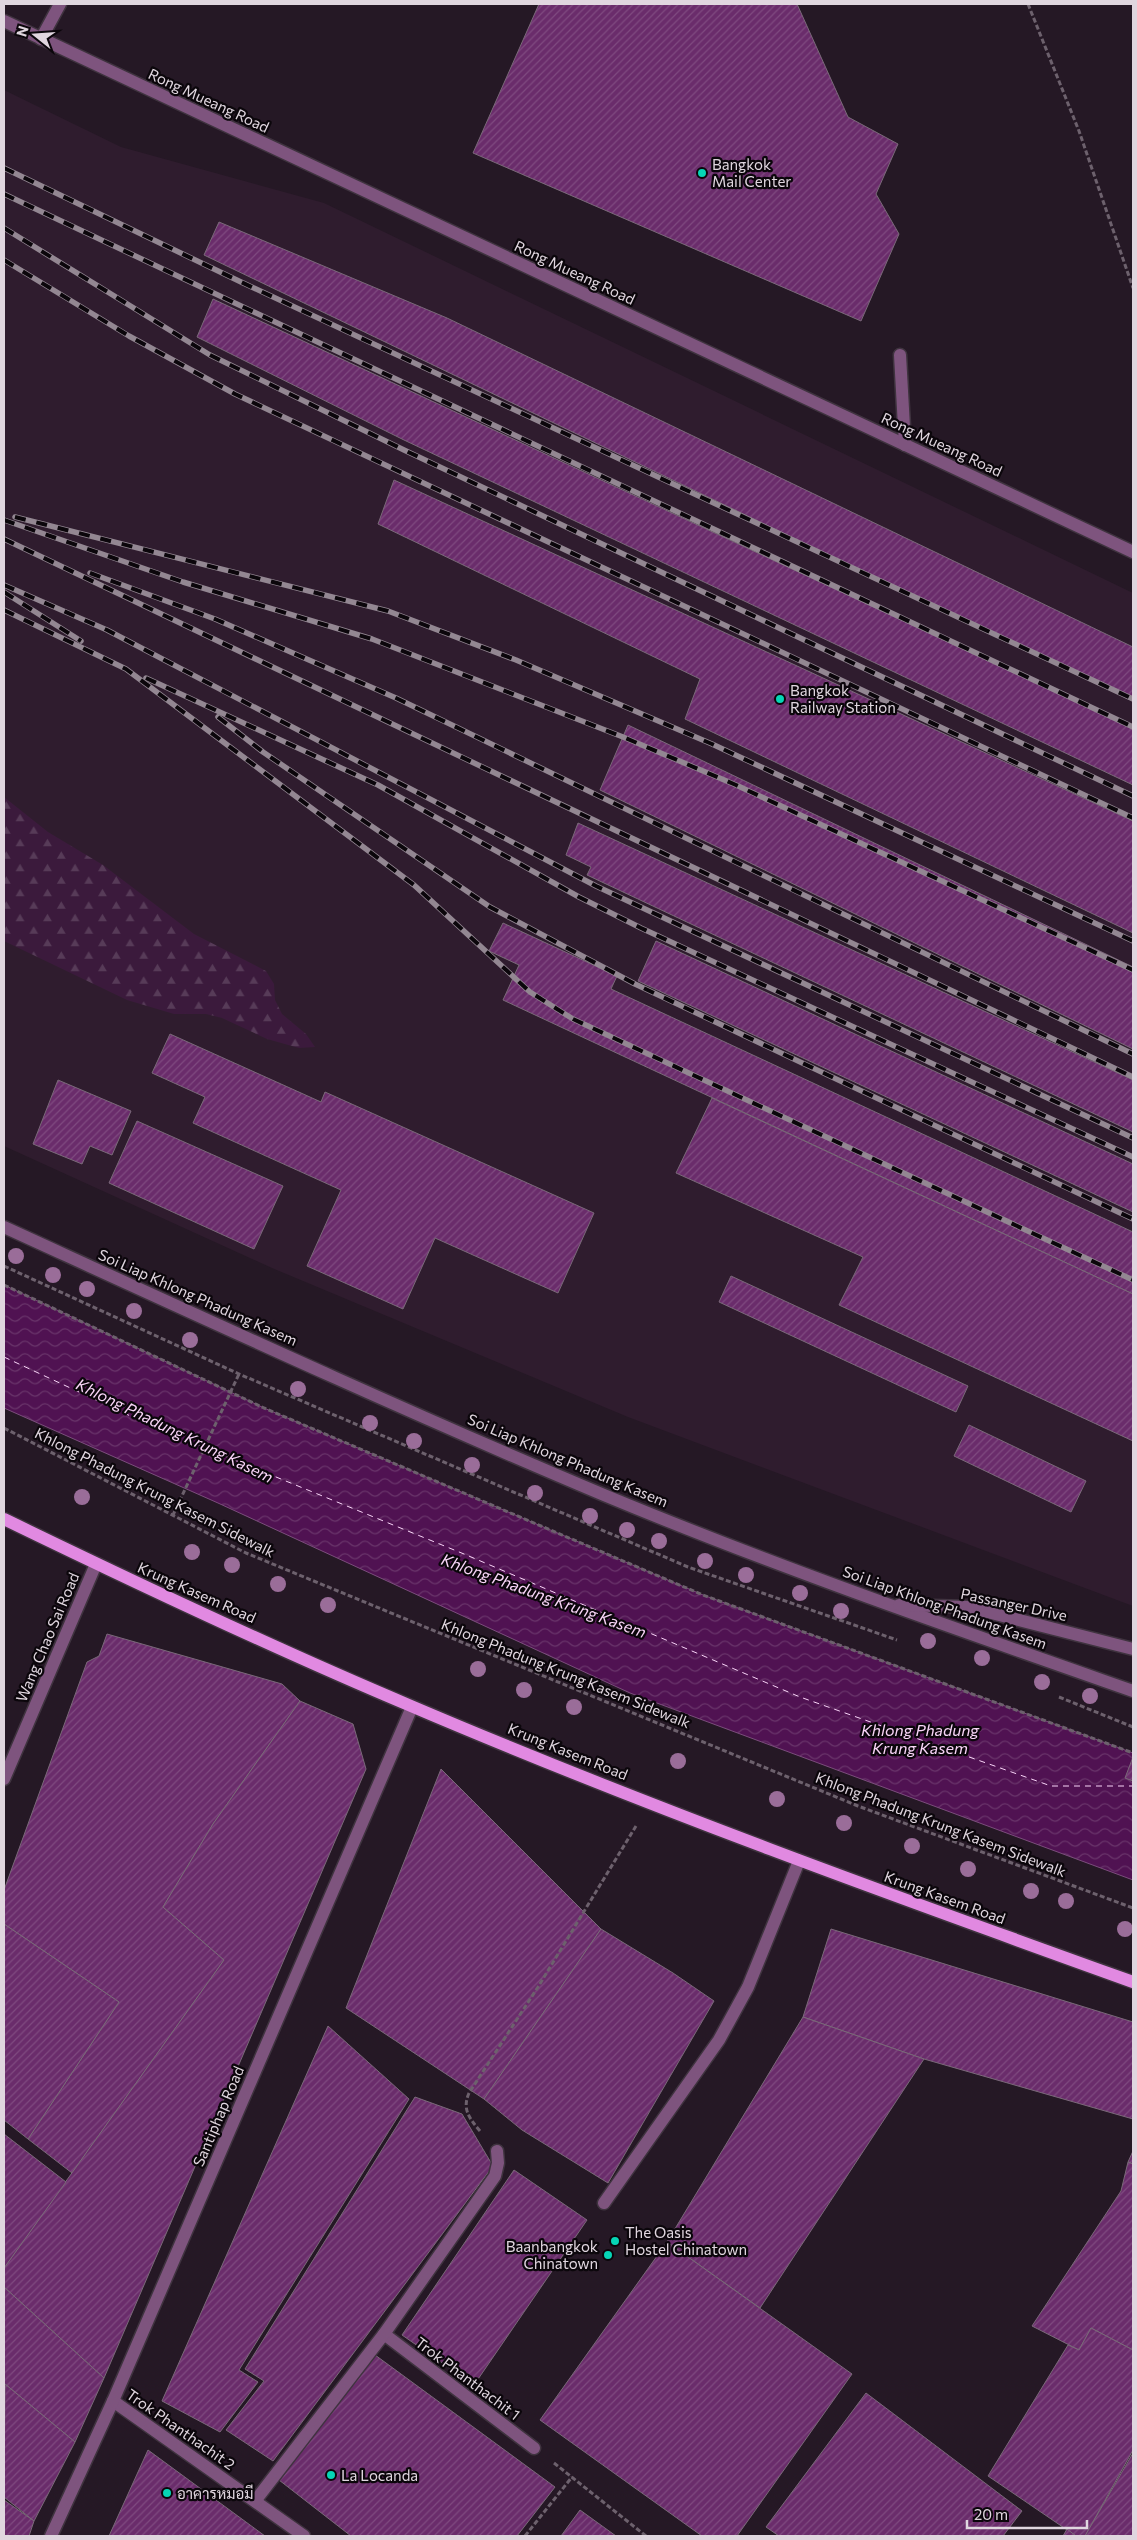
<svg xmlns="http://www.w3.org/2000/svg" width="1137" height="2540" viewBox="0 0 1137 2540" font-family="Commissioner,Sarabun,sans-serif">
  <style>
    .built { fill: #2f1c2e }
    .forest { fill: url(#forest-firs) }
    .water { fill: url(#water-waves); stroke: #7b4d7c }
    .lines { fill: none; stroke-linecap: round; stroke-linejoin: round }
    .ferry { stroke: #f9d5f8; stroke-width: 1; stroke-dasharray: 6 5; stroke-linecap: butt }
    .building { fill: url(#building-hatch); stroke: #7a6979 }
    .minor-casing { stroke: #3f333f; stroke-width: 15 }
    .major-casing { stroke: #3f333f; stroke-width: 15 }
    .path { stroke: #6d616d; stroke-width: 3; stroke-dasharray: 5 2.5; stroke-linecap: butt }
    .minor { stroke: #7e547e; stroke-width: 12 }
    .major { stroke: #e189e1; stroke-width: 12 }
    .rail-casing { stroke: #938792; stroke-width: 5.5 }
    .rail { stroke: #0b060b; stroke-width: 4; stroke-dasharray: 11; stroke-linecap: butt }
    .path-bridge { stroke: #6d616d; stroke-width: 3; stroke-dasharray: 5 2.5; stroke-linecap: butt }
    .tree { fill: #9a6d99 }
    .poi-dot { fill: #06d5b6; stroke: #0b060b; stroke-width: 2 }
    .labels { text-anchor: middle; dominant-baseline: central; stroke-width: 4.5; stroke-linejoin: round; paint-order: stroke }
    .street-label { font-size: 15px; fill: #e0d6df; stroke: #0b060b }
    .poi-label { font-size: 15px; fill: #e0d6df; stroke: #0b060b; text-anchor: start }
    .water-label { font-size: 16px; font-style: italic; fill: #f9d5f8; stroke: #0b060b }
  </style>
  <defs>
    <pattern id="forest-firs" width="22" height="20" patternUnits="userSpaceOnUse" patternTransform="scale(1.25)"><rect width="22" height="20" fill="#3b1a3c"/><path d="M5 1l3.5 6h-7zM16 11l3.5 6h-7z" fill="#573b58"/></pattern>
    <pattern id="water-waves" width="16" height="10" patternUnits="userSpaceOnUse" patternTransform="scale(1.25)"><rect width="16" height="10" fill="#501252"/><path d="M0 5q4-4 8 0t8 0" fill="none" stroke="#69346a"/></pattern>
    <pattern id="building-hatch" width="6" height="6" patternUnits="userSpaceOnUse" patternTransform="scale(1.25)"><rect width="6" height="6" fill="#6a2c6b"/><path d="M-1 1l2-2M0 6l6-6M5 7l2-2" fill="none" stroke="#7f4a80"/></pattern>
  </defs>
  <rect width="100%" height="100%" fill="#251825"/>
  <!-- built -->
  <polygon class="built" points="4,90 121,147 324,203 1133,593 1133,1606 628,1417 272,1268 4,1146"/>
  <!-- forest -->
  <polygon class="forest" points="4,797 48,832 103,865 194,934 266,971 274,984 275,1000 282,1014 306,1034 315,1047 299,1048 267,1039 222,1018 206,1014 174,1014 127,1000 4,941"/>
  <!-- water -->
  <polygon class="water" points="4,1285 264,1408 703,1595 1133,1753 1133,1880 630,1693 218,1503 4,1408"/>
  <g class="lines">
    <!-- ferry -->
    <polyline class="ferry" points="4,1357 154,1427 464,1554 800,1697 1051,1786 1133,1786"/>
  </g>
  <!-- building -->
  <g class="building">
    <polygon points="539,4 797,4 848,117 898,144 876,194 899,234 861,321 473,153"/>
    <polygon points="219,222 447,318 1133,647 1133,701 204,255"/>
    <polygon points="213,299 1133,728 1133,785 404,440 197,337"/>
    <polygon points="394,480 1133,821 1133,933 685,719 700,679 378,524"/>
    <polygon points="628,725 1133,967 1133,1049 600,790"/>
    <polygon points="578,823 1133,1080 1133,1132 587,875 591,867 566,855"/>
    <polygon points="503,923 617,976 611,989 1133,1232 1133,1294 503,1000 519,965 489,951"/>
    <polygon points="656,941 1133,1164 1133,1212 638,981"/>
    <polygon points="170,1034 321,1102 325,1092 594,1213 558,1293 435,1238 403,1309 307,1266 341,1190 193,1123 205,1097 152,1073"/>
    <polygon points="58,1080 131,1111 112,1155 90,1146 82,1164 33,1144"/>
    <polygon points="712,1098 1133,1294 1133,1441 839,1305 863,1257 676,1173"/>
    <polygon points="137,1121 283,1186 254,1249 109,1183"/>
    <polygon points="731,1276 968,1386 956,1412 719,1302"/>
    <polygon points="969,1425 1086,1481 1071,1512 954,1456"/>
    <polygon points="107,1634 282,1684 300,1701 213,1824 163,1907 224,1960 72,2173 28,2139 119,2002 4,1924 4,1890 87,1662 99,1656"/>
    <polygon points="300,1701 353,1724 366,1769 104,2378 4,2287 4,2268 224,1960 163,1907 213,1824"/>
    <polygon points="1133,1757 1133,1781 1125,1778"/>
    <polygon points="441,1769 601,1929 484,2099 346,2008"/>
    <polygon points="4,1924 119,2002 28,2139 4,2120"/>
    <polygon points="601,1929 673,1973 714,2001 608,2183 522,2130 484,2099"/>
    <polygon points="831,1929 1133,2022 1133,2119 924,2059 803,2017"/>
    <polygon points="803,2017 924,2059 760,2308 667,2242"/>
    <polygon points="328,2026 409,2099 239,2370 258,2382 220,2432 162,2401"/>
    <polygon points="415,2097 462,2114 493,2166 273,2461 226,2430 264,2381 245,2369"/>
    <polygon points="4,2134 66,2182 4,2268"/>
    <polygon points="1133,2151 1133,2164 1128,2162"/>
    <polygon points="1128,2162 1133,2164 1133,2350 1091,2328 1079,2350 1032,2326 1121,2191"/>
    <polygon points="514,2170 587,2220 474,2385 402,2335"/>
    <polygon points="667,2242 852,2374 737,2536 702,2536 540,2420"/>
    <polygon points="4,2287 104,2378 75,2442 5,2384 4,2386"/>
    <polygon points="1091,2328 1133,2350 1133,2450 1085,2536 1076,2536 988,2476 1068,2345 1079,2350"/>
    <polygon points="371,2352 555,2487 517,2536 351,2536 279,2480"/>
    <polygon points="5,2384 75,2442 34,2521 4,2497"/>
    <polygon points="866,2393 1022,2511 1003,2536 779,2536 766,2527"/>
    <polygon points="148,2450 265,2536 109,2536"/>
    <polygon points="1133,2453 1133,2536 1085,2536"/>
    <polygon points="4,2500 34,2521 29,2536 4,2536"/>
    <polygon points="580,2510 616,2536 561,2536"/>
    <polygon points="1067,2529 1076,2536 1063,2536"/>
  </g>
  <g class="lines">
    <defs>
      <g id="minor">
        <polyline points="4,21 1133,552"/>
        <polyline points="41,39 60,4"/>
        <polyline points="900,355 905,445"/>
        <path d="M4,1227C203,1318 402,1410 604,1495C777,1567 956,1629 1133,1691"/>
        <polyline points="899,1605 968,1607 1133,1649"/>
        <polyline points="4,1779 96,1564"/>
        <polyline points="604,2203 719,2040 748,1987 799,1861"/>
        <polyline points="384,2334 534,2448"/>
        <polyline points="113,2401 304,2536"/>
        <polyline points="255,2501 384,2334 495,2176 498,2163 497,2151"/>
        <polyline points="51,2536 113,2401 412,1707"/>
      </g>
      <path id="major" d="M4,1519C138,1584 273,1648 411,1706C648,1807 891,1895 1133,1982"/>
    </defs>
    <!-- minor casing -->
    <use href="#minor" class="minor-casing"/>
    <!-- major casing -->
    <use href="#major" class="major-casing"/>
    <!-- path -->
    <g class="path">
      <polyline points="1028,4 1079,131 1133,288"/>
      <polyline points="4,1266 239,1374 688,1567 897,1640"/>
      <polyline points="4,1285 264,1408 703,1595 1133,1753"/>
      <polyline points="4,1428 246,1553 858,1806 1133,1908"/>
      <polyline points="1059,1697 1133,1727"/>
      <path d="M480,2131C469,2118 462,2109 469,2093L538,1987L636,1826"/>
      <polyline points="554,2463 646,2536"/>
      <polyline points="525,2536 572,2477"/>
    </g>
    <!-- minor -->
    <use href="#minor" class="minor"/>
    <!-- major -->
    <use href="#major" class="major"/>
    <defs>
      <g id="rail">
        <polyline points="4,168 241,282 1133,699"/>
        <polyline points="4,194 1133,727"/>
        <polyline points="4,228 210,355 404,450 1133,796"/>
        <polyline points="4,260 129,336 235,394 1133,818"/>
        <polyline points="15,517 388,611 516,660 712,744 1133,941"/>
        <polyline points="4,520 183,582 372,639 623,737 736,785 1133,970"/>
        <polyline points="4,539 1133,1077"/>
        <polyline points="90,573 215,619 396,698 1133,1054"/>
        <polyline points="4,585 107,630 596,886 1133,1138"/>
        <polyline points="4,592 81,641"/>
        <polyline points="4,610 126,669 414,885 530,992 573,1019 1133,1280"/>
        <polyline points="146,678 378,785 579,897 641,928 1133,1157"/>
        <polyline points="218,717 263,752 490,907 635,984 1133,1219"/>
      </g>
    </defs>
    <!-- rail casing -->
    <use href="#rail" class="rail-casing"/>
    <!-- rail -->
    <use href="#rail" class="rail"/>
    <!-- path-bridge -->
    <polyline class="path-bridge" points="173,1515 239,1374"/>
  </g>
  <!-- trees -->
  <g class="tree">
    <circle cx="16" cy="1256" r="8"/>
    <circle cx="53" cy="1275" r="8"/>
    <circle cx="87" cy="1289" r="8"/>
    <circle cx="134" cy="1311" r="8"/>
    <circle cx="190" cy="1340" r="8"/>
    <circle cx="298" cy="1389" r="8"/>
    <circle cx="370" cy="1423" r="8"/>
    <circle cx="414" cy="1441" r="8"/>
    <circle cx="472" cy="1465" r="8"/>
    <circle cx="535" cy="1493" r="8"/>
    <circle cx="82" cy="1497" r="8"/>
    <circle cx="590" cy="1516" r="8"/>
    <circle cx="627" cy="1530" r="8"/>
    <circle cx="659" cy="1541" r="8"/>
    <circle cx="192" cy="1552" r="8"/>
    <circle cx="705" cy="1561" r="8"/>
    <circle cx="232" cy="1565" r="8"/>
    <circle cx="746" cy="1575" r="8"/>
    <circle cx="278" cy="1584" r="8"/>
    <circle cx="800" cy="1593" r="8"/>
    <circle cx="328" cy="1605" r="8"/>
    <circle cx="841" cy="1611" r="8"/>
    <circle cx="928" cy="1641" r="8"/>
    <circle cx="982" cy="1658" r="8"/>
    <circle cx="478" cy="1669" r="8"/>
    <circle cx="1042" cy="1682" r="8"/>
    <circle cx="524" cy="1690" r="8"/>
    <circle cx="1090" cy="1696" r="8"/>
    <circle cx="574" cy="1707" r="8"/>
    <circle cx="678" cy="1761" r="8"/>
    <circle cx="777" cy="1799" r="8"/>
    <circle cx="844" cy="1823" r="8"/>
    <circle cx="912" cy="1846" r="8"/>
    <circle cx="968" cy="1869" r="8"/>
    <circle cx="1031" cy="1891" r="8"/>
    <circle cx="1066" cy="1901" r="8"/>
    <circle cx="1125" cy="1929" r="8"/>
  </g>
  <!-- markers -->
  <g class="poi-dot">
    <circle cx="702" cy="173" r="5"/>
    <circle cx="780" cy="699" r="5"/>
    <circle cx="615" cy="2241" r="5"/>
    <circle cx="608" cy="2255" r="5"/>
    <circle cx="331" cy="2475" r="5"/>
    <circle cx="167" cy="2493" r="5"/>
  </g>
  <g class="labels">
    <!-- street labels -->
    <g class="street-label">
      <text transform="translate(209 100) rotate(25)">Rong Mueang Road</text>
      <text transform="translate(575 272) rotate(25)">Rong Mueang Road</text>
      <text transform="translate(942 444) rotate(25)">Rong Mueang Road</text>
      <text transform="translate(198 1297) rotate(24)">Soi Liap Khlong Phadung Kasem</text>
      <text transform="translate(568 1460) rotate(23)">Soi Liap Khlong Phadung Kasem</text>
      <text transform="translate(155 1492) rotate(27)">Khlong Phadung Krung Kasem Sidewalk</text>
      <text transform="translate(197 1592) rotate(24)">Krung Kasem Road</text>
      <text transform="translate(1014 1604) rotate(12)">Passanger Drive</text>
      <text transform="translate(945 1607) rotate(20)">Soi Liap Khlong Phadung Kasem</text>
      <text transform="translate(47 1637) rotate(-67)">Wang Chao Sai Road</text>
      <text transform="translate(566 1673) rotate(22)">Khlong Phadung Krung Kasem Sidewalk</text>
      <text transform="translate(568 1751) rotate(22)">Krung Kasem Road</text>
      <text transform="translate(941 1824) rotate(21)">Khlong Phadung Krung Kasem Sidewalk</text>
      <text transform="translate(945 1897) rotate(20)">Krung Kasem Road</text>
      <text transform="translate(218 2116) rotate(-67)">Santiphap Road</text>
      <text transform="translate(468 2378) rotate(37)">Trok Phanthachit 1</text>
      <text transform="translate(181 2429) rotate(35)">Trok Phanthachit 2</text>
    </g>
    <!-- poi labels -->
    <g class="poi-label">
      <text x="712" y="164">Bangkok<tspan x="712" dy="17">Mail Center</tspan></text>
      <text x="790" y="690">Bangkok<tspan x="790" dy="17">Railway Station</tspan></text>
      <text x="625" y="2232">The Oasis<tspan x="625" dy="17">Hostel Chinatown</tspan></text>
      <text x="598" y="2246" text-anchor="end">Baanbangkok<tspan x="598" dy="17">Chinatown</tspan></text>
      <text x="341" y="2475">La Locanda</text>
      <text x="177" y="2493">อาคารหมอมี</text>
    </g>
    <!-- water labels -->
    <g class="water-label">
      <text transform="translate(175 1430) rotate(26)">Khlong Phadung Krung Kasem</text>
      <text transform="translate(544 1595) rotate(20)">Khlong Phadung Krung Kasem</text>
      <text x="920" y="1729">Khlong Phadung<tspan x="920" dy="18">Krung Kasem</tspan></text>
    </g>
  </g>
  <!-- border -->
  <rect width="1137" height="2540" fill="none" stroke="#e0d6df" stroke-width="10"/>
  <!-- north arrow -->
  <g transform="translate(35 35) rotate(287)" stroke="#0b060b" stroke-width="4" paint-order="stroke">
  <path d="M0-4L9 19L0 12L-9 19Z" fill="#e0d6df"/>
  <text y="-8" font-size="14" font-weight="bold" text-anchor="middle" fill="#e0d6df">N</text>
  </g>
  <!-- scale -->
  <path d="M967 2520v8h120v-8" fill="none" stroke="#e0d6df" stroke-width="2.5"/>
  <text x="974" y="2520" font-size="15" fill="#e0d6df" stroke="#0b060b" stroke-width="4" paint-order="stroke">20 m</text>
</svg>
